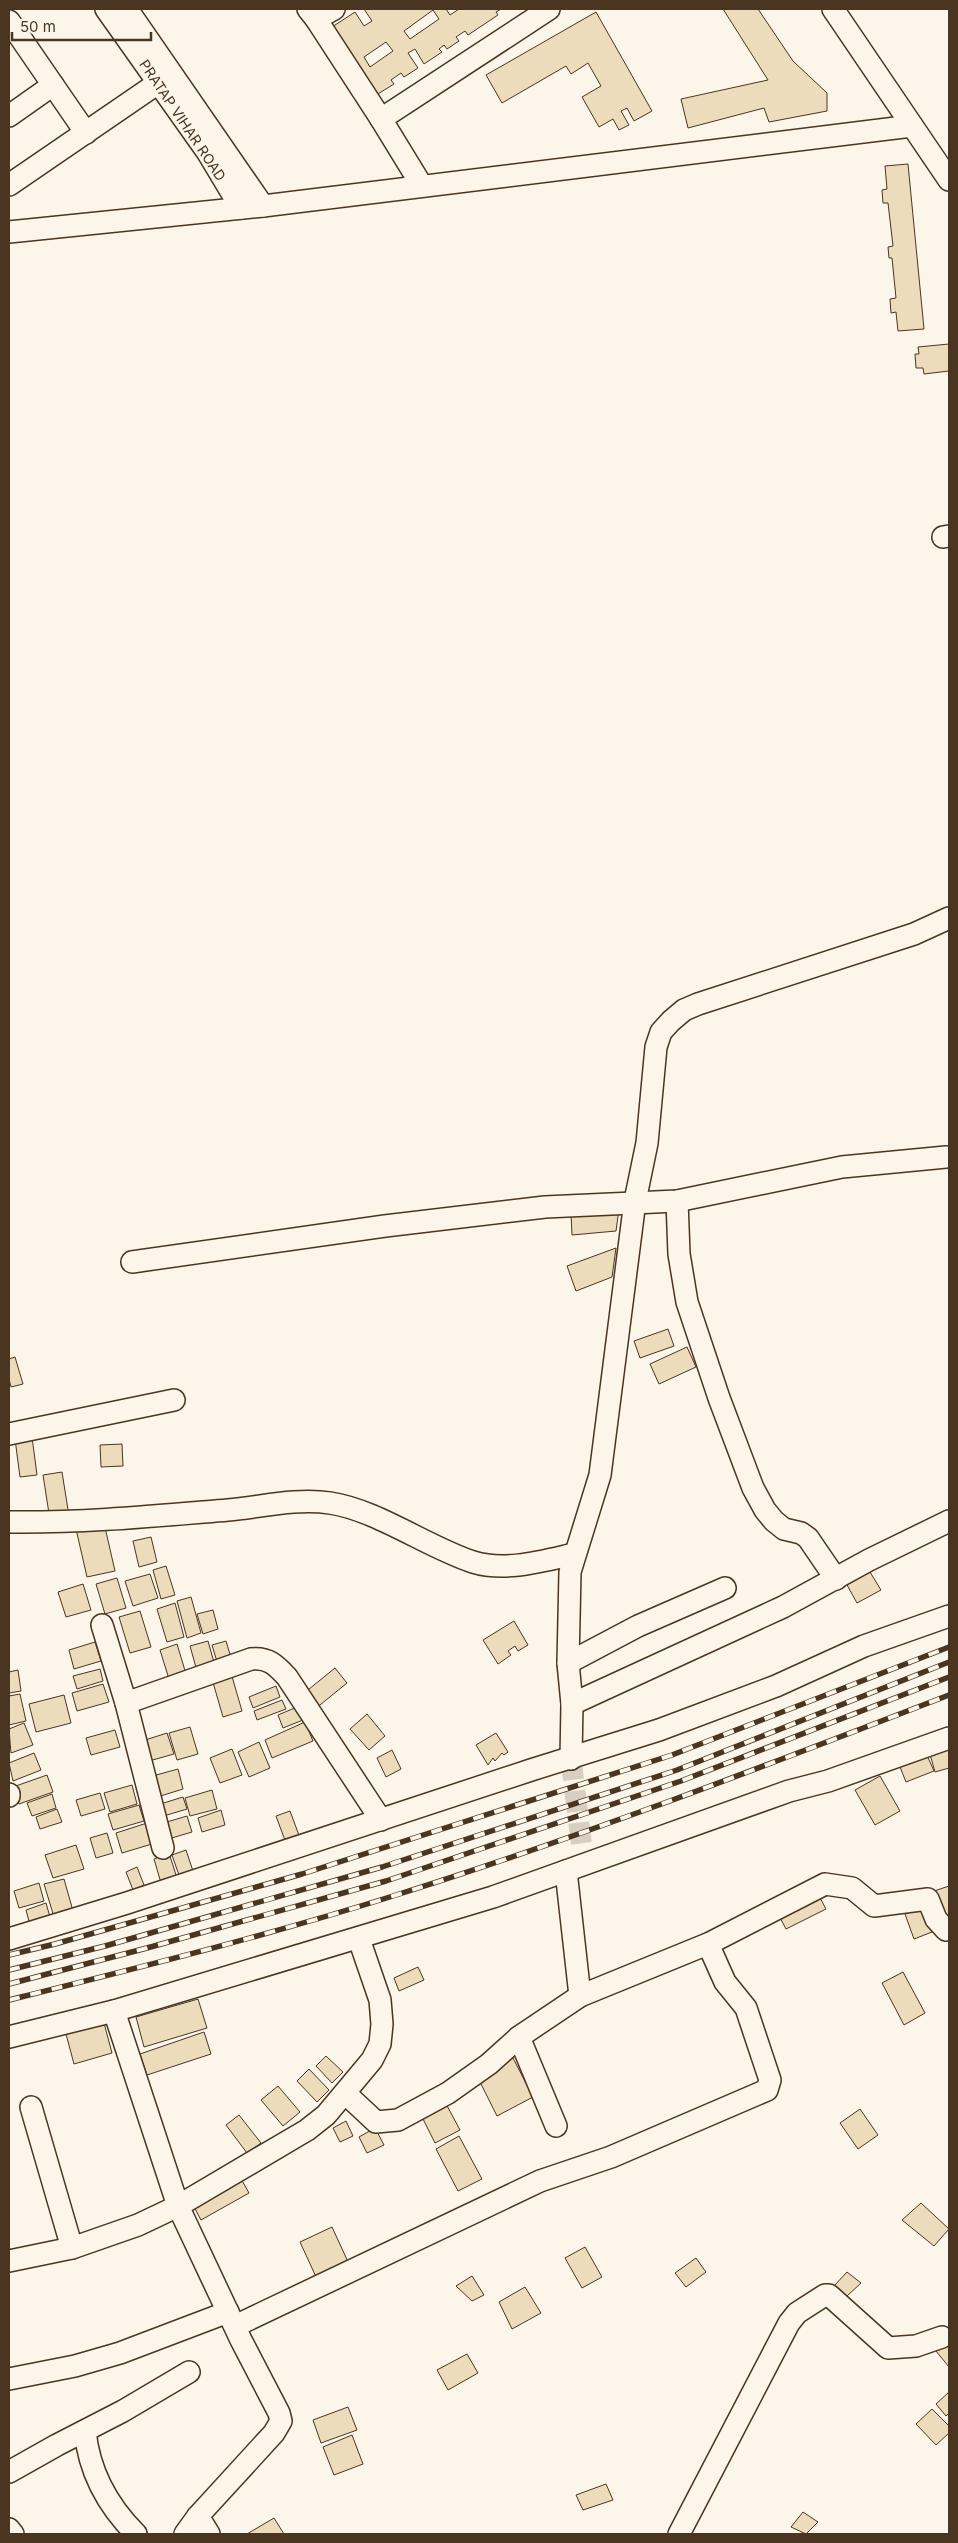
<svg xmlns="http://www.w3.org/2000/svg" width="958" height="2543" viewBox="0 0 958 2543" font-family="Inter,sans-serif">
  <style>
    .building { fill: #ecdcbc; stroke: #4a3520; fill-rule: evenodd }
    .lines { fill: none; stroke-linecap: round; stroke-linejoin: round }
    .minor-tunnel { stroke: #d8cfc1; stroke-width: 21; stroke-dasharray: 21 11; stroke-linecap: butt }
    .minor-casing { stroke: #4a3520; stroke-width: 24 }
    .minor { stroke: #fbf6e9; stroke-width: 21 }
    .rail-casing { stroke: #4a3520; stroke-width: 5.5 }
    .rail { stroke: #fbf6e9; stroke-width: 4; stroke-dasharray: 11; stroke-linecap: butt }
    .labels { text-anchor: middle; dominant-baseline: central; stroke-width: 4; stroke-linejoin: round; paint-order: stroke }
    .street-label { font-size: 14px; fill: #4a3520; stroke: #fbf6e9 }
  </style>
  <rect width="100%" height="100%" fill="#fbf6e9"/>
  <!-- building -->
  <g class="building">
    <path d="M364,9H446L450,15L459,9H501L496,12L498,15L468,35L465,31L456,37L459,41L447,49L444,45L439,49L442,52L424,64L415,49L408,53L418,68L404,77L401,73L391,80L394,84L373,97L329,29L355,12L364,26L372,21ZM433,10L439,19L410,39L404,31ZM386,42L393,51L370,67L364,57Z"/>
    <polygon points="723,9 758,9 793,61 827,93 827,111 769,122 764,108 688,128 681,99 768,80"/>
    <polygon points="596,12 652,111 634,121 627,108 621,111 629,125 619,130 613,119 599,127 582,97 601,86 588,63 571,74 566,66 502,103 486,75"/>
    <polygon points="908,164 924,329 898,331 896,312 891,313 890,299 896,298 892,258 889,258 888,247 893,246 888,203 883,203 882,190 887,189 885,166"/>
    <polygon points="949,344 949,371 924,374 923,368 916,368 915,354 919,354 918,347"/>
    <polygon points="619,1209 616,1231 572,1235 571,1214"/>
    <polygon points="616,1248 612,1277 576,1291 567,1266"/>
    <polygon points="668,1329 674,1346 640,1358 634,1341"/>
    <polygon points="687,1347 696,1367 659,1384 650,1364"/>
    <polygon points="15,1357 23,1384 11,1387 9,1379 9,1359"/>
    <polygon points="32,1437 37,1475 20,1477 15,1439"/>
    <polygon points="122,1444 123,1466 101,1467 100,1445"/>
    <polygon points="62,1472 69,1516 50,1520 43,1475"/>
    <polygon points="104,1523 115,1571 87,1577 76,1529"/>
    <polygon points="151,1537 157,1562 139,1567 133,1541"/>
    <polygon points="166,1566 175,1595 161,1599 153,1570"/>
    <polygon points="870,1572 881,1590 857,1603 847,1585"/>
    <polygon points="150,1574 158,1598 133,1606 125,1581"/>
    <polygon points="117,1578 126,1608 105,1614 96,1584"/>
    <polygon points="83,1584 91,1610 66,1617 58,1592"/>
    <polygon points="191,1597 201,1633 187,1638 177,1601"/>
    <polygon points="175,1603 184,1637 167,1642 157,1609"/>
    <polygon points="213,1610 218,1629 203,1634 197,1614"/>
    <polygon points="140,1611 151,1647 130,1653 119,1617"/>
    <polygon points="514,1621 528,1645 518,1651 515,1646 508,1651 511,1655 498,1664 483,1640"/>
    <polygon points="208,1641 215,1666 197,1671 190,1646"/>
    <polygon points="226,1641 232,1661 218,1665 212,1645"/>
    <polygon points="95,1642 101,1661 74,1669 69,1650"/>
    <polygon points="177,1644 186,1674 169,1679 160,1650"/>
    <polygon points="335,1668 347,1683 315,1709 303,1694"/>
    <polygon points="100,1669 103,1681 77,1689 73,1676"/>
    <polygon points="18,1670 21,1691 9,1693 9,1672"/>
    <polygon points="231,1673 242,1711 223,1717 212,1679"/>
    <polygon points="103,1684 109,1702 77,1711 72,1693"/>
    <polygon points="276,1686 280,1697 253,1708 249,1697"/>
    <polygon points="20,1694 26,1721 9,1725 9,1696"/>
    <polygon points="64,1695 71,1723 36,1732 29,1704"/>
    <polygon points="282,1700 286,1709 257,1720 254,1711"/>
    <polygon points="297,1707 303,1720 283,1728 278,1715"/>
    <polygon points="367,1714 385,1736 369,1750 350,1729"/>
    <polygon points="305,1722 313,1741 272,1758 265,1740"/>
    <polygon points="24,1723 33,1745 11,1753 9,1729"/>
    <polygon points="190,1727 198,1754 177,1760 169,1733"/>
    <polygon points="115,1730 120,1747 91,1755 86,1738"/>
    <polygon points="167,1733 174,1754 142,1763 136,1743"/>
    <polygon points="496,1733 508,1752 504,1755 502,1753 495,1761 493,1758 488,1765 476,1745"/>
    <polygon points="949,1741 949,1768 935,1772 928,1747"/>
    <polygon points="259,1742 270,1768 249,1777 238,1752"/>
    <polygon points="232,1749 242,1775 220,1783 210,1758"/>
    <polygon points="392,1750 401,1769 386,1777 377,1758"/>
    <polygon points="925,1751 934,1771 906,1782 898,1762"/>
    <polygon points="34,1753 41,1770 13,1781 9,1763"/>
    <polygon points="178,1769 183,1789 154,1798 149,1777"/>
    <polygon points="47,1775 53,1792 19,1804 13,1787"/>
    <polygon points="880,1776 900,1811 875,1825 855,1790"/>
    <polygon points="132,1785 137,1804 110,1812 104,1793"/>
    <polygon points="212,1790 217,1809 190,1816 185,1798"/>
    <polygon points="100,1793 105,1809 81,1816 76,1800"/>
    <polygon points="52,1794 56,1808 32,1816 27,1803"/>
    <polygon points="183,1797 187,1809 157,1818 154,1806"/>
    <polygon points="139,1805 144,1821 113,1830 108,1814"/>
    <polygon points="57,1809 62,1822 40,1829 36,1817"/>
    <polygon points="221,1810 225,1825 202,1832 198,1818"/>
    <polygon points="290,1811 300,1838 286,1843 276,1816"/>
    <polygon points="187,1816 192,1832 165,1840 160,1824"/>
    <polygon points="147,1823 152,1844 122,1853 116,1833"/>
    <polygon points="107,1833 113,1853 96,1858 90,1838"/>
    <polygon points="76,1845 84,1869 53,1878 45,1855"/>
    <polygon points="186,1850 194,1874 180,1878 172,1855"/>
    <polygon points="169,1853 177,1878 161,1883 154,1859"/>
    <polygon points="137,1867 144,1885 133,1890 126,1872"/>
    <polygon points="64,1879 73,1911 54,1917 44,1884"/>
    <polygon points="39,1883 44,1901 19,1908 14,1891"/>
    <polygon points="949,1886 949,1919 940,1923 931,1892"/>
    <polygon points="816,1890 826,1909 786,1929 776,1910"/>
    <polygon points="46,1903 50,1917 30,1925 26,1910"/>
    <polygon points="923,1908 932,1932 914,1939 905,1914"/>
    <polygon points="418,1967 424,1980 399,1991 394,1978"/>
    <polygon points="903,1972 925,2013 904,2025 882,1983"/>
    <polygon points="198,1999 207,2028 144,2047 136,2017"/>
    <polygon points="104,2023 112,2053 74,2064 66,2034"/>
    <polygon points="204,2032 211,2054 147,2075 140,2054"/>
    <polygon points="326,2056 343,2072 332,2083 316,2066"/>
    <polygon points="513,2058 533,2097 497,2116 477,2076"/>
    <polygon points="309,2069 329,2090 317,2102 297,2081"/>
    <polygon points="278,2086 300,2112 283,2126 261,2100"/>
    <polygon points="444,2100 460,2130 435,2143 420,2113"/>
    <polygon points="860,2109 878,2135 858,2149 840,2123"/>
    <polygon points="239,2115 261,2143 247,2153 226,2125"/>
    <polygon points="346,2121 353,2136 340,2142 333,2128"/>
    <polygon points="375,2128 384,2145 367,2153 359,2137"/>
    <polygon points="459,2136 482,2179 458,2191 436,2149"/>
    <polygon points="239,2175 249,2193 201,2220 191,2201"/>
    <polygon points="921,2203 949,2229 934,2246 902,2220"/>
    <polygon points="332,2227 349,2264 317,2279 300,2242"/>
    <polygon points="585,2247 602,2277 582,2288 565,2258"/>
    <polygon points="696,2258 706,2272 686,2287 675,2273"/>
    <polygon points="847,2272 861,2283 847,2296 834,2286"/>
    <polygon points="472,2276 484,2295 472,2301 456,2286"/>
    <polygon points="525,2287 541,2313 512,2329 499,2302"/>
    <polygon points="949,2340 949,2367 936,2351"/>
    <polygon points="467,2354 478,2373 448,2390 437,2370"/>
    <polygon points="949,2392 949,2413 946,2416 936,2404"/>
    <polygon points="348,2407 357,2430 321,2443 313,2420"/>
    <polygon points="932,2409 949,2426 949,2433 936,2445 916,2424"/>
    <polygon points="352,2435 363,2464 334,2475 323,2447"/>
    <polygon points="606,2484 613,2500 583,2510 576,2495"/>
    <polygon points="803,2512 818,2522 806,2534 791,2527"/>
    <polygon points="274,2518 284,2534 247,2534"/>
  </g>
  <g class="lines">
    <!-- minor-tunnel -->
    <polyline class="minor-tunnel" points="571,1759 584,1865"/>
    <defs>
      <g id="minor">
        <polyline points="106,9 208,153 241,208"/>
        <polyline points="127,9 263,206"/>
        <polyline points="308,9 316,19 334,9"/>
        <polyline points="833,9 949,180"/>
        <polyline points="316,19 381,119 549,9"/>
        <polyline points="9,21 86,133"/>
        <polyline points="9,116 53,85"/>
        <polyline points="381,119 422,186"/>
        <polyline points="9,185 158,83"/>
        <polyline points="9,232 263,206 912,126"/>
        <polyline points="943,537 949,536"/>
        <polyline points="677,1201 679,1254 687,1302 719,1398 753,1488 765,1510 774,1521 784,1529 801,1533 808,1538 836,1579"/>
        <polyline points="132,1262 385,1226 545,1207 677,1201 842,1167 946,1157"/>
        <polyline points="9,1434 174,1400"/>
        <path d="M9,1522C82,1523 155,1516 228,1510C261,1507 296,1498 330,1503C377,1510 427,1547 473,1562C505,1572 543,1561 574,1554"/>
        <polyline points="102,1625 126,1703"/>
        <polyline points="568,1663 638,1626 725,1588"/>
        <polyline points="572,1704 783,1607 869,1560 949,1521"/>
        <polyline points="571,1759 572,1704 568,1663 570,1572 600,1475 635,1201 647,1143 656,1047 661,1032 671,1021 684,1010 698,1004 914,934 949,918"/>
        <polyline points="9,1794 9,1796"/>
        <path d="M163,1848L126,1703L251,1659C268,1657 276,1665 287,1677L381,1820"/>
        <polyline points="566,1871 580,1996"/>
        <polyline points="9,1939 127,1903 531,1770 659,1730 776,1686 864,1646 949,1616"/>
        <polyline points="114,2011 178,2206 241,2340 279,2413 281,2421 274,2433 198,2516 185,2534"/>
        <polyline points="9,2037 114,2011 493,1897 789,1791 828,1781 949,1738"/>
        <polyline points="519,2037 556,2126"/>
        <polyline points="346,2094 376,2122 398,2120 448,2093 489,2064 519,2037 580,1996 710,1943 825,1884 852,1888 874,1906 928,1899 936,1919 946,1930 949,1928"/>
        <polyline points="31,2107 72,2248"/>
        <polyline points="9,2261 72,2248 138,2225 178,2206 307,2130 326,2115 372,2060 380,2044 382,2024 380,2000 359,1939"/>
        <polyline points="235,2326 540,2181 611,2157 767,2090 770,2080 746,2008 725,1982 708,1944"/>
        <polyline points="9,2379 75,2366 120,2353 228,2312"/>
        <path d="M85,2431C89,2471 108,2506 136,2534"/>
        <polyline points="9,2472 57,2445 123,2411 189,2372"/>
        <polyline points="198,2516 209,2534"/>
        <polyline points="9,2529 13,2534"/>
        <polyline points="679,2534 789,2323 797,2313 825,2295 829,2295 888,2348 916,2346 942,2337"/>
      </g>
    </defs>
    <!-- minor casing -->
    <use href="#minor" class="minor-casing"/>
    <!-- minor -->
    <use href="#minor" class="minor"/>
    <defs>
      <g id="rail">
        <polyline points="9,1955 55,1944 302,1874 672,1755 949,1647"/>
        <polyline points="9,1970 105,1946 382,1867 677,1770 949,1662"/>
        <polyline points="9,1984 147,1948 386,1881 681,1781 949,1677"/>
        <path d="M9,2000C137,1968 266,1936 393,1896C581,1837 765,1766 949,1695"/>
      </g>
    </defs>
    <!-- rail casing -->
    <use href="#rail" class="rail-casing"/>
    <!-- rail -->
    <use href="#rail" class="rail"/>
  </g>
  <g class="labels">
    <!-- street labels -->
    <g class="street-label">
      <text transform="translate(183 120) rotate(56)">PRATAP VIHAR ROAD</text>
    </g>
  </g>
  <!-- border -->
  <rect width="958" height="2543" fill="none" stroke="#4a3520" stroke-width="20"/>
  <!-- scale -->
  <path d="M12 32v8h139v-8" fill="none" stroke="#4a3520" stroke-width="2.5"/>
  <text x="20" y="32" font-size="15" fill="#4a3520" stroke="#fbf6e9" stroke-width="4" paint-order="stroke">50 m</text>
</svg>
